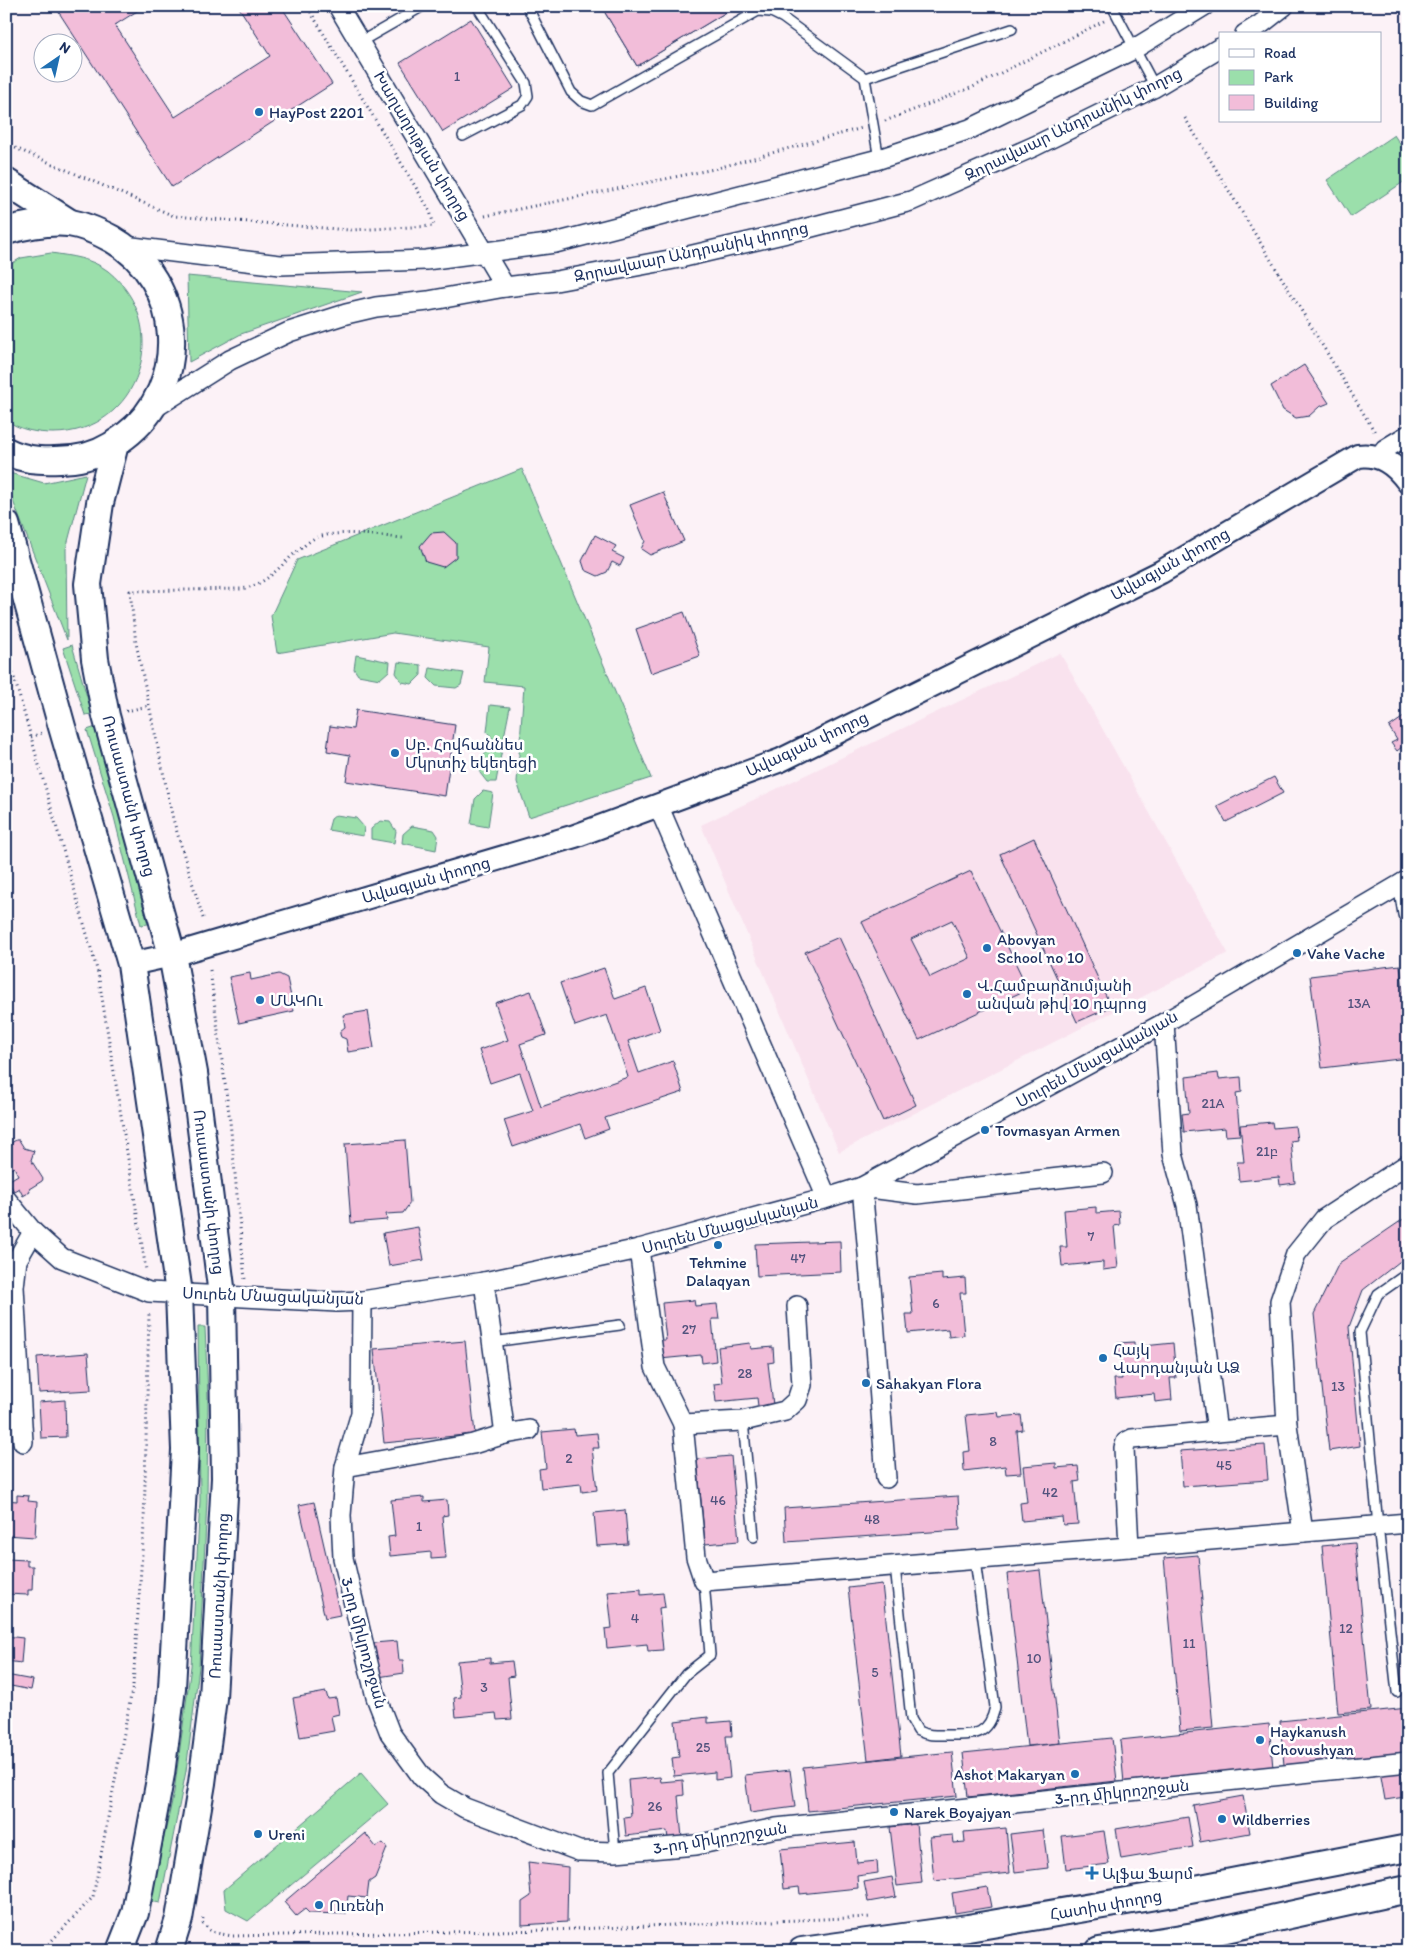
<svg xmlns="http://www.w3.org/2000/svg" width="1414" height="1957" viewBox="0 0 1414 1957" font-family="Itim,'Noto Sans Armenian',sans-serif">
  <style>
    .built { fill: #f9e2ee }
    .green { fill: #9bdfab; stroke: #5b8784 }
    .building { fill: #f2bdd9; stroke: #1b2f5e; fill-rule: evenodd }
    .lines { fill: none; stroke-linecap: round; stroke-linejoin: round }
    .service-casing { stroke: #1b2f5e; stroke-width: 12 }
    .minor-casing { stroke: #1b2f5e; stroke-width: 22 }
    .tertiary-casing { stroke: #1b2f5e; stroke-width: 26 }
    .secondary-casing { stroke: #1b2f5e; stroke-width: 30 }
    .path { stroke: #1b2f5e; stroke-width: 3; stroke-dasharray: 1 4; stroke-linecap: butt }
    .service { stroke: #fff; stroke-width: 9 }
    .minor { stroke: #fff; stroke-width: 19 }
    .tertiary { stroke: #fff; stroke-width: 22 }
    .secondary { stroke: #fff; stroke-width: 26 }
    .poi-dot { fill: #1f6fb2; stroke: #fff; stroke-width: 2 }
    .labels { text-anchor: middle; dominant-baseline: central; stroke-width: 5; stroke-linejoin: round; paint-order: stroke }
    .number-label { font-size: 14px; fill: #51527d }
    .poi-label { font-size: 16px; fill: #1b2f5e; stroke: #fff; text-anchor: start }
    .street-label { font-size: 16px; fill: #1b2f5e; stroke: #fff }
  </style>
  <rect width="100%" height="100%" fill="#fcf2f7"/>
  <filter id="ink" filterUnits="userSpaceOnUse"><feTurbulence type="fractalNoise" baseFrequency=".02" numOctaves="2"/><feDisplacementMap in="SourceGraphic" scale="10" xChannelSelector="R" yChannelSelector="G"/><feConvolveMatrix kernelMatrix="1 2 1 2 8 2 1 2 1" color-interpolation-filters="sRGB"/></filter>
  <g filter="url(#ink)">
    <!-- built -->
    <polygon class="built" points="1060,653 1228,953 839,1152 701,825"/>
    <!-- green -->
    <g class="green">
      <polygon points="1394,135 1408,156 1408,179 1351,217 1327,180"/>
      <path d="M51,253C71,256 91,258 108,271C175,325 140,433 53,433C38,433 19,430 6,420V267L21,258Z"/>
      <polygon points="187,276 362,292 241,334 189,362"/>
      <polygon points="522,469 651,778 529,817 517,782 524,686 485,682 489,647 393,633 277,653 271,616 297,560"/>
      <polygon points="6,472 44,483 86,474 66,549 67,640 6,483"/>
      <polygon points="72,645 92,714 85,715 63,648"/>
      <polygon points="356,655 390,662 389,671 380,679 358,675 354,669"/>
      <polygon points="398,662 421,665 421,675 412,684 402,682 396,673"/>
      <polygon points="430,668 464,673 461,685 456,688 436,686 428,678"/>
      <polygon points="490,705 510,707 503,742 495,741 487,732"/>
      <polygon points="96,727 148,924 141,925 114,817 87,730"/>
      <polygon points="492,746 502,749 496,782 487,782 480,773 482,757"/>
      <polygon points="483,791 493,793 488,827 471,824 475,799"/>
      <polygon points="336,815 356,818 364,827 363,836 328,830 331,819"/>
      <polygon points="380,821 390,822 396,831 394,843 371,839 371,829"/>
      <polygon points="412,826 434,830 438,836 436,850 402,843 403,834"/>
      <polygon points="198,1327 205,1327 208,1397 207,1500 199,1667 186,1771 160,1903 150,1901 174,1792 191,1666 200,1501"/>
      <polygon points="361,1773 388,1804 248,1921 226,1909 224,1890"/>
    </g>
    <!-- building -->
    <g class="building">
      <polygon points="66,6 145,6 115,25 175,117 270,56 238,6 281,6 332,84 172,187 58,11"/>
      <polygon points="601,6 629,6 645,33 688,6 732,6 733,8 637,66"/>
      <polygon points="601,6 732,6 733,8 637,66"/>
      <polygon points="471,19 514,88 443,132 400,63"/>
      <polygon points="1408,289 1408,303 1402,292"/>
      <polygon points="1304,365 1329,403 1319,407 1309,416 1296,418 1283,410 1271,386"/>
      <polygon points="663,492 684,541 650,555 641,549 645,541 630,505"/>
      <polygon points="444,532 456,543 456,557 443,567 426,562 420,546 431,533"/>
      <polygon points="595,535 616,546 612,552 624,558 620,566 612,562 607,572 598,576 585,570 582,561"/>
      <polygon points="684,612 700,656 651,673 636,629"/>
      <polygon points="356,710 455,725 445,796 346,781 350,755 327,751 330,726 353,729"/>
      <polygon points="1408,714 1408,754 1407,755 1402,747 1397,751 1391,743 1397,740 1389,727"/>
      <polygon points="1274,777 1283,793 1226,822 1217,806"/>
      <polygon points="1034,838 1111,1007 1077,1022 1000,854"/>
      <path d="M971,871L1028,989L919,1040L862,922ZM952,920L970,958L930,977L911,939Z"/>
      <polygon points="839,937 916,1105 883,1121 805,952"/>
      <polygon points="1400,965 1408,1031 1408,1058 1322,1068 1310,976"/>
      <polygon points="604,968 615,999 646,988 660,1030 628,1041 639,1073 673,1061 683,1092 605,1118 609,1129 585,1138 580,1124 513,1147 504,1120 533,1111 520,1073 490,1083 479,1050 508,1040 495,1003 531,991 546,1035 520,1044 541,1107 628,1077 607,1015 575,1026 560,983"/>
      <polygon points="250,973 251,980 279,974 287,978 294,1011 239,1023 229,977"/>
      <polygon points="368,1011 374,1048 348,1052 346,1039 341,1037 340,1034 340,1031 345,1027 343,1015"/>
      <polygon points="1218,1073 1219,1079 1241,1077 1242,1092 1236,1093 1240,1135 1226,1136 1225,1128 1184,1132 1182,1114 1189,1113 1186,1077"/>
      <polygon points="1272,1122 1273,1128 1295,1126 1297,1140 1291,1141 1295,1183 1280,1185 1279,1177 1239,1181 1237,1162 1244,1162 1240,1125"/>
      <polygon points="16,1140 19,1140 24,1148 34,1151 31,1160 43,1179 42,1181 29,1189 30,1192 23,1196 19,1188 14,1191 8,1181 18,1175 14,1167 6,1172 6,1146"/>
      <polygon points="405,1140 410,1203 403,1213 386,1214 387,1220 351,1223 345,1144"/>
      <polygon points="1096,1207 1096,1213 1119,1211 1120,1225 1114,1226 1118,1268 1103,1270 1103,1262 1062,1266 1060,1247 1067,1247 1064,1210"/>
      <polygon points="1408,1216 1408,1255 1363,1290 1349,1327 1360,1446 1329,1451 1314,1314 1339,1263"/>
      <polygon points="418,1227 424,1260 389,1266 383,1233"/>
      <polygon points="840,1241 841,1272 757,1276 755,1244"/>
      <polygon points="942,1274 942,1280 965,1278 966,1293 960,1293 964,1335 949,1337 948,1329 908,1333 906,1314 913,1314 909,1277"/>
      <polygon points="694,1300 695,1306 717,1304 719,1319 712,1319 716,1361 702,1363 701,1355 660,1359 658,1340 666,1340 662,1303"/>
      <polygon points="465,1341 475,1434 384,1443 374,1349"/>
      <polygon points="1134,1342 1134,1347 1173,1343 1176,1378 1170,1378 1172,1400 1155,1402 1154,1394 1116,1398 1114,1379 1122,1379 1118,1343"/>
      <polygon points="750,1343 751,1349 773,1347 774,1362 768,1363 773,1405 758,1406 757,1398 716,1402 714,1384 722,1383 718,1347"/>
      <polygon points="88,1353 91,1390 39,1393 37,1357"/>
      <polygon points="1408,1355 1408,1385 1404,1356"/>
      <polygon points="65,1400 66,1437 41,1438 39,1402"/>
      <polygon points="998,1412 999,1417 1021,1415 1023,1430 1017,1431 1021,1473 1006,1474 1005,1466 964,1471 963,1452 970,1451 966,1415"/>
      <polygon points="574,1429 575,1435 597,1433 599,1448 592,1448 597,1490 582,1492 581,1484 541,1488 539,1469 546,1468 542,1432"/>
      <polygon points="1265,1445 1268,1480 1183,1486 1180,1451"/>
      <polygon points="731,1456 739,1541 705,1544 697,1459"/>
      <polygon points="1056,1463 1056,1468 1078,1466 1080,1481 1074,1482 1078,1524 1063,1525 1062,1517 1022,1521 1020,1503 1027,1502 1023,1466"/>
      <polygon points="17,1495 29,1496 28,1501 37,1502 35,1537 6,1535 6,1500 17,1501"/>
      <polygon points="958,1496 960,1530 786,1542 784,1508"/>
      <polygon points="424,1497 424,1502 447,1500 448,1515 442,1516 446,1558 431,1559 431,1552 390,1556 388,1537 395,1536 391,1500"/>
      <polygon points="314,1502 340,1615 325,1618 299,1505"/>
      <polygon points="625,1510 628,1544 597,1546 594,1513"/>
      <polygon points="1355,1543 1371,1710 1338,1713 1322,1546"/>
      <polygon points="1198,1555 1213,1728 1180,1731 1164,1558"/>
      <polygon points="6,1559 27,1560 27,1566 33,1566 32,1590 28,1590 28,1595 6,1594"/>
      <polygon points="1040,1570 1060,1743 1027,1746 1007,1574"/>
      <polygon points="882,1584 901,1756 868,1760 848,1588"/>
      <polygon points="641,1589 641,1595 663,1593 665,1607 659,1608 663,1650 648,1651 647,1644 607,1648 605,1629 612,1628 608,1592"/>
      <polygon points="6,1636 23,1638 21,1663 6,1661"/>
      <polygon points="397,1641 399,1660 403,1660 404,1673 378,1677 374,1643"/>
      <polygon points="490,1658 490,1663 512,1661 514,1676 508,1677 512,1719 497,1720 496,1713 456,1717 454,1698 461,1697 457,1661"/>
      <polygon points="6,1675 33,1680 31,1690 6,1685"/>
      <polygon points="326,1692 328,1699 336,1698 339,1714 331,1716 334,1731 300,1737 293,1698"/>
      <polygon points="1408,1708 1408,1752 1284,1765 1280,1721"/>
      <polygon points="708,1717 708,1723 731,1721 732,1736 726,1736 730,1778 715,1780 715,1772 674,1776 672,1758 679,1757 675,1721"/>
      <polygon points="1269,1724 1273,1768 1124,1783 1120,1740"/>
      <polygon points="1112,1738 1117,1781 968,1797 963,1753"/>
      <polygon points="952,1752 957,1796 808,1811 803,1767"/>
      <polygon points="1400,1768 1405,1797 1385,1800 1380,1771"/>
      <polygon points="790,1770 795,1807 750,1813 745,1775"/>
      <polygon points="660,1777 661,1782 683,1780 684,1795 678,1796 682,1838 668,1839 667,1831 626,1836 624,1817 631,1816 628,1780"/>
      <polygon points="1243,1796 1250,1833 1200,1842 1193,1805"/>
      <polygon points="1188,1817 1193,1847 1121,1859 1116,1829"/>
      <polygon points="916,1824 922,1883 897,1886 890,1827"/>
      <polygon points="1006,1828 1010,1873 934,1881 930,1837 953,1835 954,1843 965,1842 964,1832"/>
      <polygon points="1043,1830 1048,1868 1015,1872 1010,1834"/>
      <polygon points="1104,1831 1109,1864 1066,1869 1062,1836"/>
      <polygon points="365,1833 376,1847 383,1843 387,1848 375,1878 369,1882 367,1898 348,1896 346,1914 309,1913 305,1909 296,1916 284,1902"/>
      <polygon points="855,1842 857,1863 877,1861 878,1873 857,1876 858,1888 800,1894 799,1887 784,1889 780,1849"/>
      <polygon points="528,1862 568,1867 567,1922 522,1925 522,1902 531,1896"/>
      <polygon points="892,1877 896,1897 868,1902 864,1882"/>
      <polygon points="987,1887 991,1907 955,1913 952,1893"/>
    </g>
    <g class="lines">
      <defs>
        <g id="service">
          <polyline points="527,6 571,92 581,101 592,105 758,11 771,12 783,18 865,78"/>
          <polyline points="1112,6 1155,87"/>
          <polyline points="360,42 423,6"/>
          <polyline points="463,136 522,105 528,96 526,83 477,6"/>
          <polyline points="879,159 865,78 1012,29"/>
          <polyline points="492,1342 620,1325"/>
          <polyline points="743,1421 754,1537"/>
          <path d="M895,1566L911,1719L918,1731C928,1736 938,1735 949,1735C974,1735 989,1736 995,1707L975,1560"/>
          <polyline points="1397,1692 1378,1526 1360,1332 1378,1294 1408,1273"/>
          <polyline points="615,1852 608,1773 686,1674 710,1655 704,1581"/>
        </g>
        <g id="minor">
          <polyline points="338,6 505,287"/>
          <polyline points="1245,34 1261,24 1284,6"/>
          <polyline points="124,246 280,265 426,260 555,243 879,159 970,129 1134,49 1204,6"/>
          <polyline points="151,410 230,360 289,332 346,314 376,307 428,301 505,287 556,281 680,258 800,230 911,201 1035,146 1153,88 1220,48"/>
          <polyline points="1379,457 1385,449 1408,435"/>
          <polyline points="658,805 827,1198"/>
          <polyline points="1403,883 1408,914"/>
          <polyline points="1164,1023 1173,1154 1187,1205 1217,1431 1287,1425"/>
          <polyline points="6,1199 33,1232 62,1258 149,1292 337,1302 362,1301 484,1282 639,1249 827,1198 862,1187 1164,1023 1408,880"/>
          <polyline points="639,1249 655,1367 683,1424 743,1421 785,1411 797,1400 802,1385 797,1306"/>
          <polyline points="484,1282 505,1434"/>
          <polyline points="362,1301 361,1413 345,1467 341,1515 343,1558 376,1697 390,1733 422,1777 441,1794 465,1808 579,1851 615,1852 696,1845 776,1828 1408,1762"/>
          <polyline points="683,1424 696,1557 704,1581 1129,1547 1408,1523"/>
          <polyline points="23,1442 14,1287 17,1260 33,1232"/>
          <polyline points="345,1467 473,1444 505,1434 529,1430"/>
          <polyline points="886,1478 874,1320 862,1187 917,1194 1103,1173"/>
          <polyline points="1303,1532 1287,1425 1280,1301 1296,1254 1324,1219 1408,1164"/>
          <polyline points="1129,1547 1124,1448 1126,1442 1132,1439 1217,1431"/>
        </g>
        <path id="tertiary" d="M131,964L172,955L575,836L781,760L1161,572L1358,456C1380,453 1395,464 1408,482"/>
        <g id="secondary">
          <polyline points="6,182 70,223"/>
          <path d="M6,231C27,225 47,221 69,223C84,225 99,232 112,239C185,281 192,386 124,437C110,448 91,457 73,459C51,461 26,462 6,451"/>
          <polyline points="115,444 100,503 88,584 95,659 106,716 172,955 194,1073 222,1295 225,1478 213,1698 202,1783 179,1919 169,1951"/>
          <polyline points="6,524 62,727 131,964 179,1293 185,1450 172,1688 161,1774 135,1913 120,1951"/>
          <polyline points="802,1951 968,1928 1185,1891 1408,1848"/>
          <polyline points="1099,1951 1194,1936 1408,1889"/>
        </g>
      </defs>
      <!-- service casing -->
      <use href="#service" class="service-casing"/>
      <!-- minor casing -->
      <use href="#minor" class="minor-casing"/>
      <!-- tertiary casing -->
      <use href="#tertiary" class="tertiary-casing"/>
      <!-- secondary casing -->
      <use href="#secondary" class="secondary-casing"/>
      <!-- path -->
      <g class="path">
        <polyline points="1128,10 1134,6"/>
        <polyline points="1185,118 1376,434"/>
        <polyline points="885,121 973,87 1106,20"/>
        <polyline points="6,144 174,216 349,230 434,226 430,211 307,6"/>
        <polyline points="485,216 714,169 862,128"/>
        <polyline points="6,649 98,973 146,1270"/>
        <polyline points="126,711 149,706"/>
        <polyline points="31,737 42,733"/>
        <path d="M203,918L173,819L136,643L130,591L241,589C271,584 280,563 303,547C306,544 311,540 315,538C340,529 377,536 403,538"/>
        <polyline points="210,970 230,1121 245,1280"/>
        <polyline points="203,1918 202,1922 211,1932 232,1936 549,1930 872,1917"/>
        <polyline points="42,1951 93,1897 133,1685 144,1525 149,1313"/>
      </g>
      <!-- service -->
      <use href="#service" class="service"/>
      <!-- minor -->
      <use href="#minor" class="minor"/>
      <!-- tertiary -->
      <use href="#tertiary" class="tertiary"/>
      <!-- secondary -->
      <use href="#secondary" class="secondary"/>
    </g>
  </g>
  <!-- markers -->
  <g class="poi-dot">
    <circle cx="259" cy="112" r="5"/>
    <circle cx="395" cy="753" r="5"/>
    <circle cx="987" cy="948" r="5"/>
    <circle cx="1297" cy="953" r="5"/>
    <circle cx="967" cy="994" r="5"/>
    <circle cx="260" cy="1000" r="5"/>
    <circle cx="985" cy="1130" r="5"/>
    <circle cx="718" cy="1245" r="5"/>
    <circle cx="1103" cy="1358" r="5"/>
    <circle cx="866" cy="1383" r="5"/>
    <circle cx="1260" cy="1740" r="5"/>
    <circle cx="1075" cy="1774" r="5"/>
    <circle cx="894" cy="1812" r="5"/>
    <circle cx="1222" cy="1819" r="5"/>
    <circle cx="258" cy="1834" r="5"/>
    <path d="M1089.5 1865.5h5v5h5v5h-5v5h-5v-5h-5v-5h5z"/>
    <circle cx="319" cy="1905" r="5"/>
  </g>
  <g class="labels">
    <!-- number labels -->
    <g class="number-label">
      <text x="457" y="76">1</text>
      <text x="1359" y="1003">13A</text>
      <text x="1213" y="1103">21A</text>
      <text x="1267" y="1151">21բ</text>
      <text x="1091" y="1236">7</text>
      <text x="798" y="1258">47</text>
      <text x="936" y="1303">6</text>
      <text x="689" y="1329">27</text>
      <text x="745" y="1373">28</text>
      <text x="1338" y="1386">13</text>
      <text x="993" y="1441">8</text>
      <text x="569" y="1458">2</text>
      <text x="1224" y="1465">45</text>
      <text x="1050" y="1492">42</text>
      <text x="718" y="1500">46</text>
      <text x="872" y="1519">48</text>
      <text x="419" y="1526">1</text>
      <text x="635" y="1618">4</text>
      <text x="1346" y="1628">12</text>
      <text x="1189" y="1643">11</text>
      <text x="1034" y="1658">10</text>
      <text x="875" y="1672">5</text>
      <text x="484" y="1687">3</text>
      <text x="703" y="1747">25</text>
      <text x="655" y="1806">26</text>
    </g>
    <!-- poi labels -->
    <g class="poi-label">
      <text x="269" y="112">HayPost 2201</text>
      <text x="405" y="744">Սբ. Հովհաննես<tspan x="405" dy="18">Մկրտիչ եկեղեցի</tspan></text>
      <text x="997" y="939">Abovyan<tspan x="997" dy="18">School no 10</tspan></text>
      <text x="1307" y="953">Vahe Vache</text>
      <text x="977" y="985">Վ.Համբարձումյանի<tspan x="977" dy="18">անվան թիվ 10 դպրոց</tspan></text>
      <text x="270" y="1000">ՄԱԿՈւ</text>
      <text x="995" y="1130">Tovmasyan Armen</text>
      <text x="718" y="1262" text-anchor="middle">Tehmine<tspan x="718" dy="18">Dalaqyan</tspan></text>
      <text x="1113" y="1349">Հայկ<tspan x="1113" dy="18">Վարդանյան ԱՁ</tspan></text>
      <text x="876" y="1383">Sahakyan Flora</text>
      <text x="1270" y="1731">Haykanush<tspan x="1270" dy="18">Chovushyan</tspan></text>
      <text x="1065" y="1774" text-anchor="end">Ashot Makaryan</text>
      <text x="904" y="1812">Narek Boyajyan</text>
      <text x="1232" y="1819">Wildberries</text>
      <text x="268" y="1834">Ureni</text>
      <text x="1102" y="1873">Ալֆա Ֆարմ</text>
      <text x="329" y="1905">Ուռենի</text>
    </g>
    <!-- street labels -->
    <g class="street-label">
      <text transform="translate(1073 124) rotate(-26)">Զորավաար Անդրանիկ փողոց</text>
      <text transform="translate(422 146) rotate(59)">Խաղաղության փողոց</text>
      <text transform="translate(691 252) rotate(-12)">Զորավաար Անդրանիկ փողոց</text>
      <text transform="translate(1170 564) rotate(-29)">Ավագյան փողոց</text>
      <text transform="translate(807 744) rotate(-25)">Ավագյան փողոց</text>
      <text transform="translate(129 796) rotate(75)">Ռուսաստանի փողոց</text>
      <text transform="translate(426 880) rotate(-16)">Ավագյան փողոց</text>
      <text transform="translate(1097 1059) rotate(-29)">Սուրեն Մնացականյան</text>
      <text transform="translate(209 1192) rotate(83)">Ռուսաստանի փողոց</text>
      <text transform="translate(730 1225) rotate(-15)">Սուրեն Մնացականյան</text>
      <text transform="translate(273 1296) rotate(2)">Սուրեն Մնացականյան</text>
      <text transform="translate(219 1596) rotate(-87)">Ռուսաստանի փողոց</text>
      <text transform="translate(364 1643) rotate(75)">3-րդ միկրոշրջան</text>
      <text transform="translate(1122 1792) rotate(-6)">3-րդ միկրոշրջան</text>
      <text transform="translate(720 1838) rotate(-9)">3-րդ միկրոշրջան</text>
      <text transform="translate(1106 1905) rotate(-10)">Հատիս փողոց</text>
    </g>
  </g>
  <!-- margin -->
  <rect width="1414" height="1957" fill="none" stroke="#fff" stroke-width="25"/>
  <rect x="12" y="12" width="1389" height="1932" fill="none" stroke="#1b2f5e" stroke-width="2" filter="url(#ink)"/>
  <!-- legend -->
  <rect x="1219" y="32" width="162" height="90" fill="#ffffff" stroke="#a4acbf"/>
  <rect x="1229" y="49" width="25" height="8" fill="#ffffff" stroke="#a4acbf"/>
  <text x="1264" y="58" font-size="15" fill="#1b2f5e">Road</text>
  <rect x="1229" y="70" width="25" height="15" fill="#9bdfab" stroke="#a4acbf"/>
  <text x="1264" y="82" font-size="15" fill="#1b2f5e">Park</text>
  <rect x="1229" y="95" width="25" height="15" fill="#f2bdd9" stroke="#a4acbf"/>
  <text x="1264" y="108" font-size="15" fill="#1b2f5e">Building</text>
  <!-- north arrow -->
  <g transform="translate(58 58) rotate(34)"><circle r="24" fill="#ffffff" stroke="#a4acbf"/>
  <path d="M0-4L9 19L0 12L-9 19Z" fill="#1f6fb2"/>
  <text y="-8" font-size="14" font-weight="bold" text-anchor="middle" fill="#1b2f5e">N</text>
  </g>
</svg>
